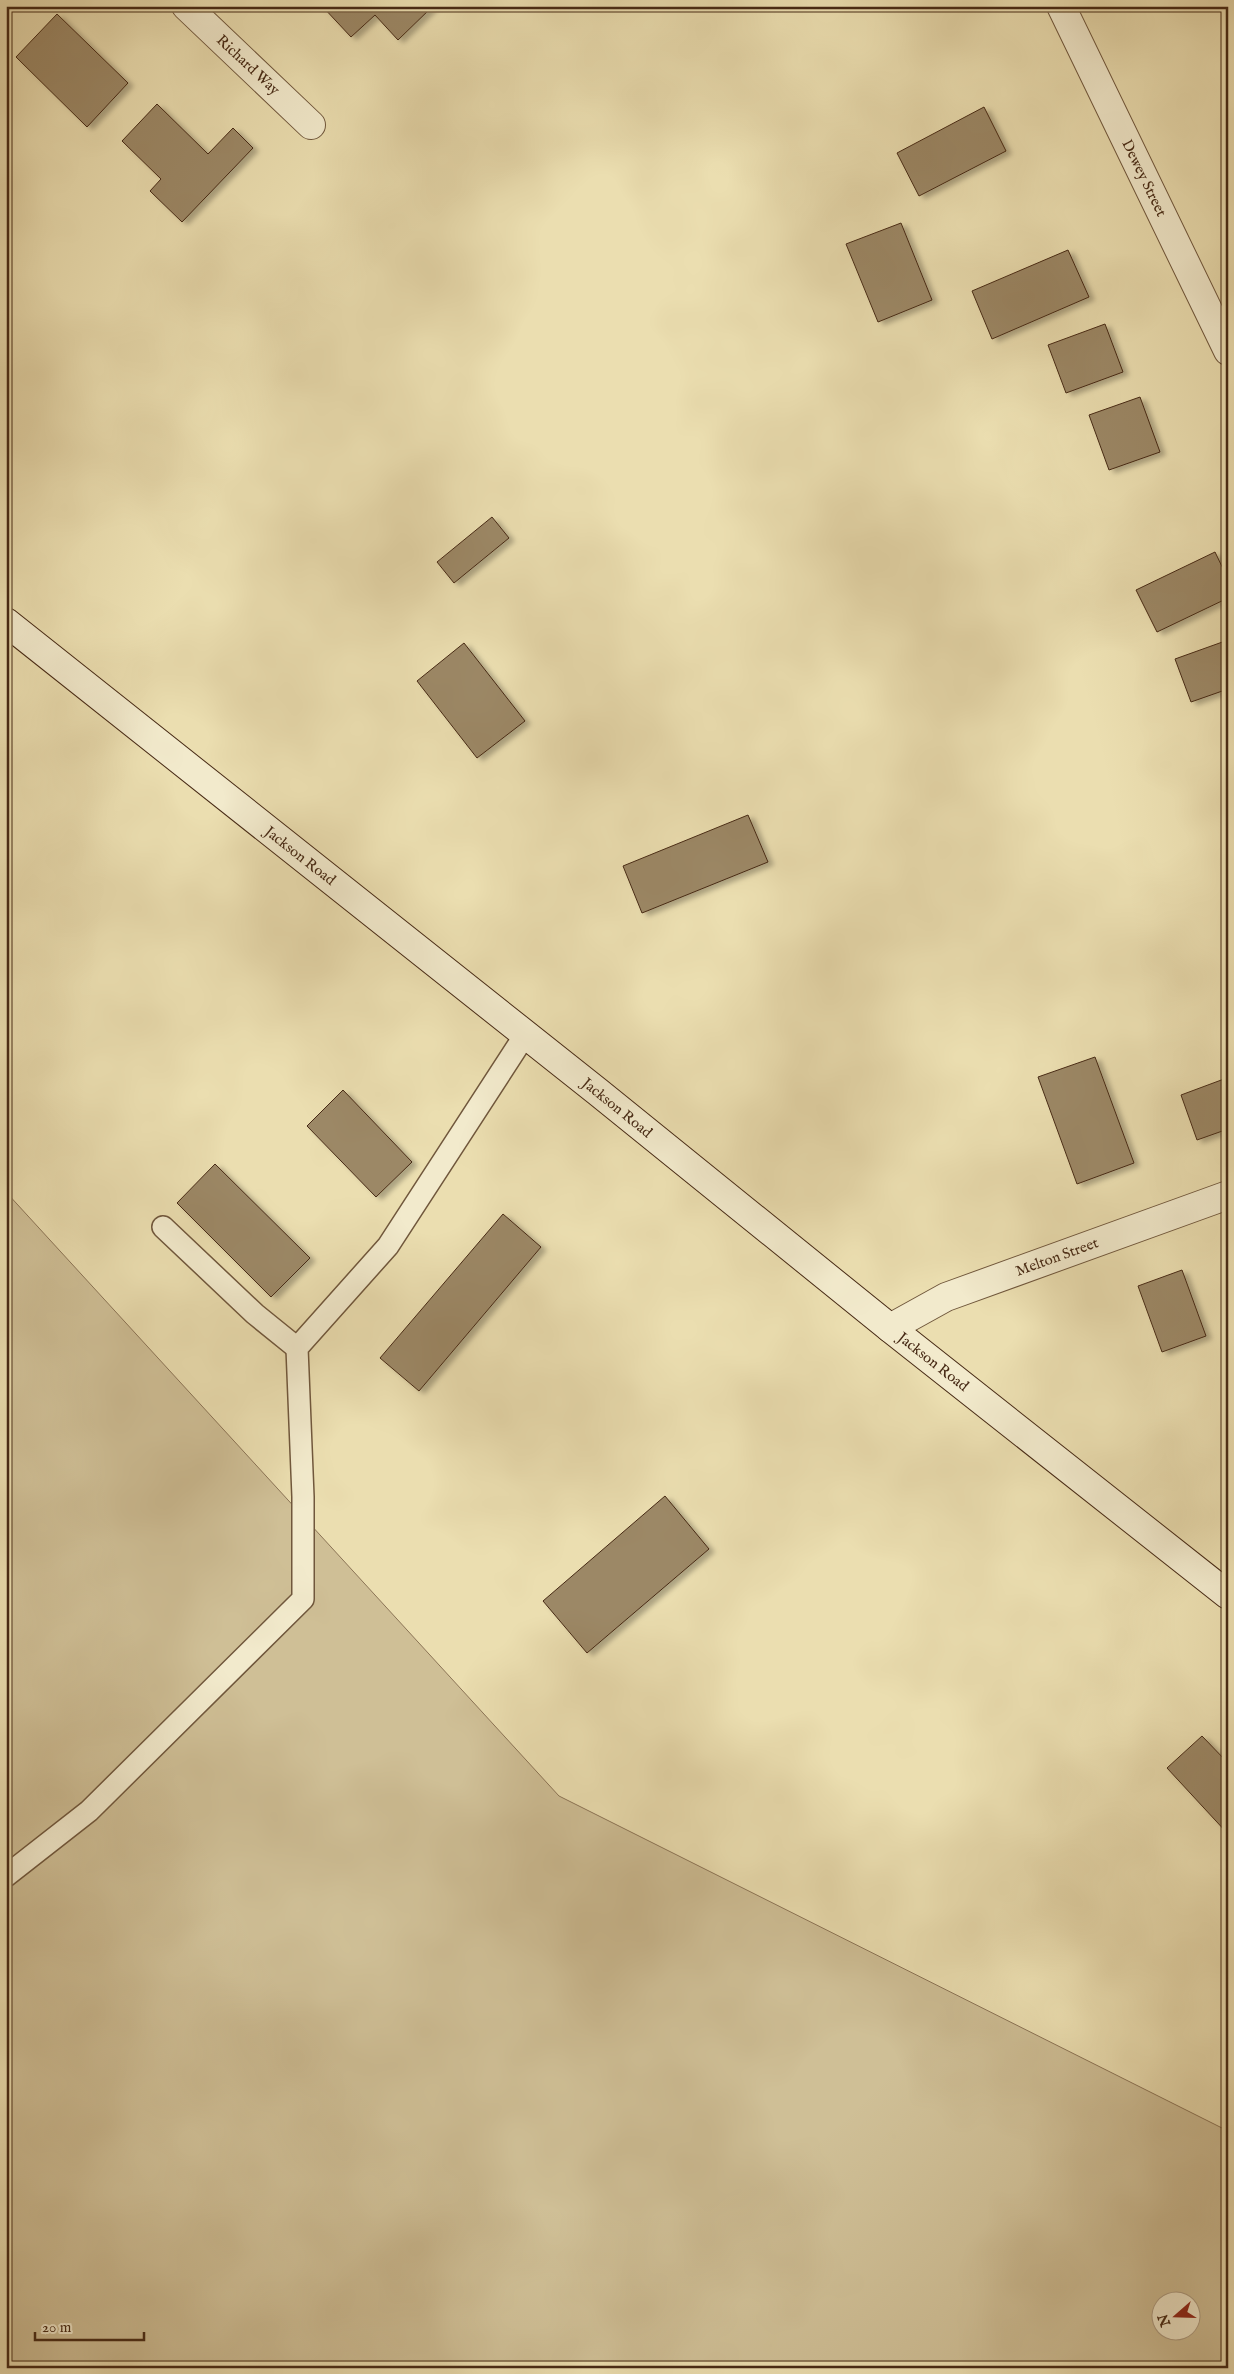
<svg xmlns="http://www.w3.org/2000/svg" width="1234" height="2374" viewBox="0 0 1234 2374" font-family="'IM FELL English',serif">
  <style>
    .green { fill: #cfbf96; stroke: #8b7456; fill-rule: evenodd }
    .building { fill: #9c8866; stroke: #472a15; filter: url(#shadow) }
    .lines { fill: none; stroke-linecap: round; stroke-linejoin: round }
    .lane-casing { stroke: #70573c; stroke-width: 24 }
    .street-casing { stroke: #70573c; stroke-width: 30 }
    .secondary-casing { stroke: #472a15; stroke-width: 30 }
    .lane { stroke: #f2eacc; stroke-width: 21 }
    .street { stroke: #f2eacc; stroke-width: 28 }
    .secondary { stroke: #f2eacc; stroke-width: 28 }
    .labels { text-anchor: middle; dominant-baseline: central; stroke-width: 4; stroke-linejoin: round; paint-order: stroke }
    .street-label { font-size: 15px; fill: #472a15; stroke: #f2eacc }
  </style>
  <defs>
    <filter id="shadow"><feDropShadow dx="5.5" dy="3" stdDeviation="2.5" flood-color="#0004"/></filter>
  </defs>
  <rect width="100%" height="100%" fill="#ebdeb0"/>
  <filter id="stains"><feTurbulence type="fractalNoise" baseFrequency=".004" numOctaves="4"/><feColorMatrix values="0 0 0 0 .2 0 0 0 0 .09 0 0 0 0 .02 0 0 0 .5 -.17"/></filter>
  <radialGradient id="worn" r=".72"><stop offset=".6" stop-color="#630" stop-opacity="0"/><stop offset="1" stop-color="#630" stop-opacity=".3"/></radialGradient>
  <!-- green -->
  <path class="green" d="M6,1192L559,1796L1228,2131V2368H6ZM1162,2302H1192V2332H1162Z"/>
  <!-- building -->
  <g class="building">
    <polygon points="322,6 433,6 398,40 375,15 351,37"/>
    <polygon points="57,14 128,83 87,127 16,57"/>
    <polygon points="157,104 208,154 233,128 253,148 182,222 150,191 161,179 122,141"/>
    <polygon points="984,107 1006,151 919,196 897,153"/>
    <polygon points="901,223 932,300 878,322 846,244"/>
    <polygon points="1068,250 1089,297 992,339 972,291"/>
    <polygon points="1105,324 1123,372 1066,393 1048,345"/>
    <polygon points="1140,397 1160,452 1109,470 1089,415"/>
    <polygon points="492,517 509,538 454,583 437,562"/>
    <polygon points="1215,552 1228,579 1228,598 1157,632 1136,590"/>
    <polygon points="1228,640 1228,689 1191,702 1175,659"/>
    <polygon points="464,643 525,721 477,758 417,681"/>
    <polygon points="748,815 768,862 642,913 623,866"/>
    <polygon points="1095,1057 1134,1163 1077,1184 1038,1077"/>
    <polygon points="1224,1079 1228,1089 1228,1129 1197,1140 1181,1095"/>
    <polygon points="343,1090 412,1162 376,1197 307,1126"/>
    <polygon points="215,1164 310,1258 271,1297 177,1203"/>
    <polygon points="503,1214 541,1247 419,1391 380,1358"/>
    <polygon points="1182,1270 1206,1336 1162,1352 1138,1286"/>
    <polygon points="665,1496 709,1549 587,1653 543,1601"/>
    <polygon points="1202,1736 1228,1763 1228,1834 1167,1768"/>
  </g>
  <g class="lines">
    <defs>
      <g id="lane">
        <polyline points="163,1227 255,1314 297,1348"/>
        <polyline points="6,1876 89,1811 303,1599 303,1497 297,1348 388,1246 525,1035"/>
      </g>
      <g id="street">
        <polyline points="186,6 311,125"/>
        <polyline points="1061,6 1228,351"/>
        <polyline points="890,1328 946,1297 1228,1195"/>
      </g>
      <polyline id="secondary" points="6,622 598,1092 890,1328 1228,1595"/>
    </defs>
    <!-- lane casing -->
    <use href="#lane" class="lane-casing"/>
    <!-- street casing -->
    <use href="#street" class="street-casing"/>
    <!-- secondary casing -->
    <use href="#secondary" class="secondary-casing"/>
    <!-- lane -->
    <use href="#lane" class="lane"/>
    <!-- street -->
    <use href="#street" class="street"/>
    <!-- secondary -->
    <use href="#secondary" class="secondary"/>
  </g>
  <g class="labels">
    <!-- street labels -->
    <g class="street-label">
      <text transform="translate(248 65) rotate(43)">Richard Way</text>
      <text transform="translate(1144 178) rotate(64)">Dewey Street</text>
      <text transform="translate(300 856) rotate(38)">Jackson Road</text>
      <text transform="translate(617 1108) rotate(39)">Jackson Road</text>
      <text transform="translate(1057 1257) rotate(-20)">Melton Street</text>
      <text transform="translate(933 1362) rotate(38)">Jackson Road</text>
    </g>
  </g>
  <!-- margin -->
  <rect width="1234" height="2374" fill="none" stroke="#ebdeb0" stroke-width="25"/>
  <rect x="8" y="8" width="1219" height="2359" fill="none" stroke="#472a15" stroke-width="2.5"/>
  <rect x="12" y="12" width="1209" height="2349" fill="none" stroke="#472a15"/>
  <!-- north arrow -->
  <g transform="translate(1176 2316) rotate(250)"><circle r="24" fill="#f2eacc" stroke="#ae9d83"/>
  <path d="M0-4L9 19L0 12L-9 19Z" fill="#8f2418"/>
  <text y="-8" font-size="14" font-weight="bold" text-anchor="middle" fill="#472a15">N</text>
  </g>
  <!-- scale -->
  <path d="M35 2332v8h109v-8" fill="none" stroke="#472a15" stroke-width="2.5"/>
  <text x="42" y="2332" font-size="15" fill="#472a15" stroke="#f2eacc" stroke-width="4" paint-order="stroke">20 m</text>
  <rect width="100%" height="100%" filter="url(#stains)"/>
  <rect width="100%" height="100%" fill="url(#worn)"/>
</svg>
